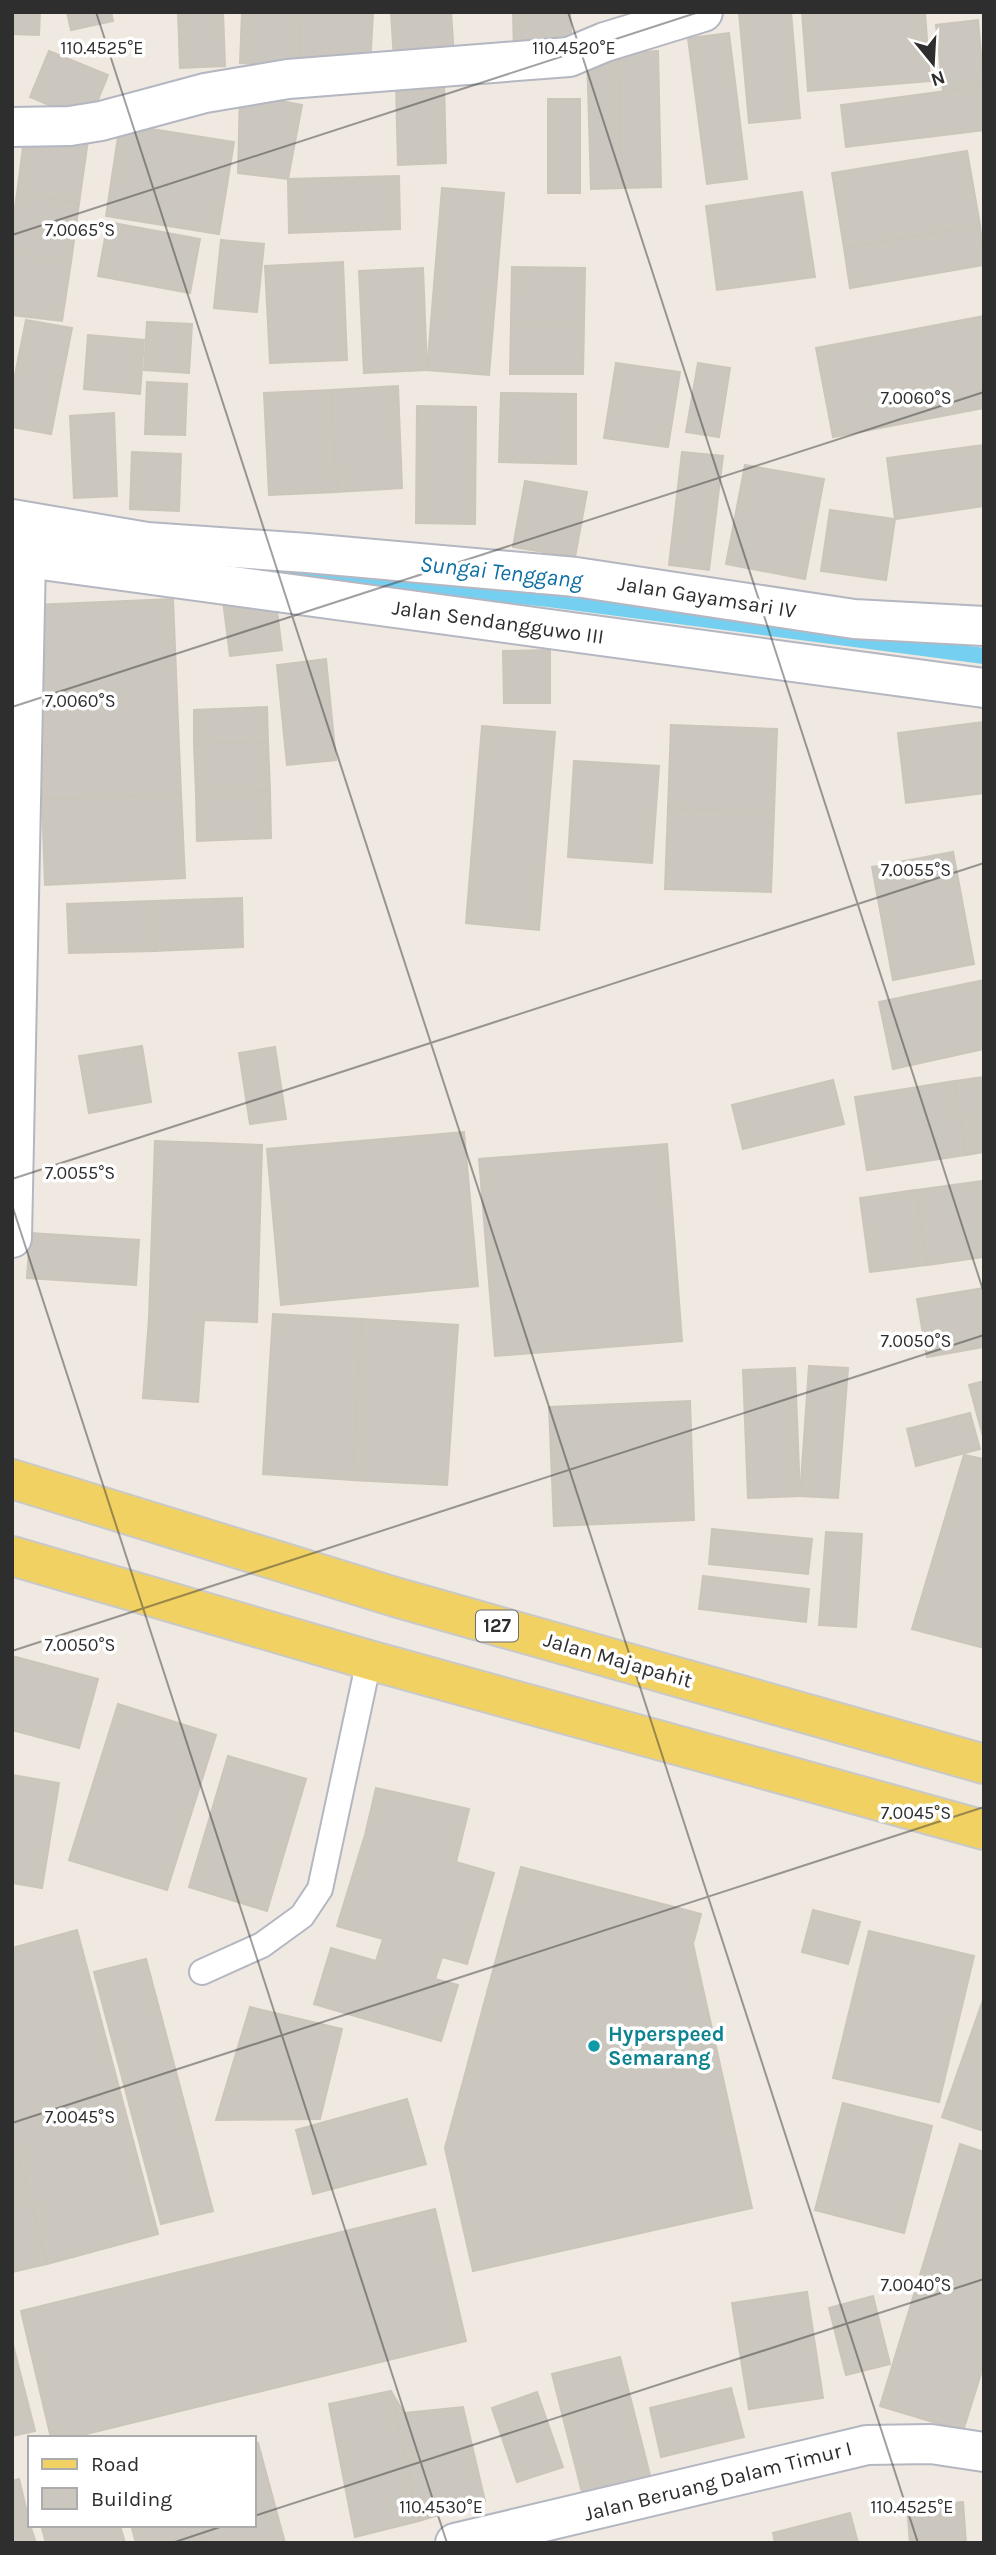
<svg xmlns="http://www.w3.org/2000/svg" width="996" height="2555" viewBox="0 0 996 2555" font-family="Karla,sans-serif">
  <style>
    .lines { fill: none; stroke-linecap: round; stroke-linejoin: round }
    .stream { stroke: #75cff0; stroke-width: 16 }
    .building { fill: #cbc7bf; stroke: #cbc5ba; stroke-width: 2 }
    .service-casing { stroke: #b4b7c1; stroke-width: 28 }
    .minor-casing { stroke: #b4b7c1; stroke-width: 42 }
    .primary-casing { stroke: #c9c9c9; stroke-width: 42 }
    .service { stroke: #fff; stroke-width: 24 }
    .minor { stroke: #fff; stroke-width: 38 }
    .primary { stroke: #f2d163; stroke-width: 38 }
    .ticks { fill: none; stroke: #2e2e2e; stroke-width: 2; stroke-opacity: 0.45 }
    .culture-dot { fill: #0f9aa8; stroke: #fff; stroke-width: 2.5 }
    .labels { text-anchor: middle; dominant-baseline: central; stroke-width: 7; stroke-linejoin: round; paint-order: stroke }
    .shield { fill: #fff; stroke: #6d6d6d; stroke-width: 2 }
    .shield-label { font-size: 19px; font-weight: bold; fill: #2e2e2e }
    .street-label { font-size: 21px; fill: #2e2e2e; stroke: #fff }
    .culture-label { font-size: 21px; font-weight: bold; fill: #0d838f; stroke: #fff; text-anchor: start }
    .water-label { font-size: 23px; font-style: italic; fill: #0d6fa3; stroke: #fff }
    .ticks-label { font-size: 18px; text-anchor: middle; fill: #2e2e2e; stroke: #fff; stroke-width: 7; stroke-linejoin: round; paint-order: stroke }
  </style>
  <rect width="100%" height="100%" fill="#efe9e1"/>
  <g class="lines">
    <!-- stream -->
    <polyline class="stream" points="251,567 374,582 549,599 984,656"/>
  </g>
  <!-- building -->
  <g class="building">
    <polygon points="12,12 40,12 39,35 12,34"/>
    <polygon points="67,12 111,12 113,21 71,30"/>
    <polygon points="178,12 223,12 225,66 180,68"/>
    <polygon points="242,12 302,12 299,66 240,63"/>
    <polygon points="302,12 373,12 370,69 299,66"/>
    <polygon points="391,12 451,12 454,56 394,60"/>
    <polygon points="513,12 570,12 572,51 514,53"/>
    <polygon points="739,12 791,12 800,118 749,123"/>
    <polygon points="802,12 925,12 930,81 808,91"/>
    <polygon points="978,20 984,86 943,91 936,25"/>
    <polygon points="729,33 747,179 707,184 688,38"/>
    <polygon points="49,51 108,75 89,122 30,97"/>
    <polygon points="658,51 661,187 622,188 618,53"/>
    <polygon points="587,53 618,53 622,188 591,189"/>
    <polygon points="444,82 446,163 398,165 396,84"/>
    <polygon points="984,86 984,130 846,147 841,105"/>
    <polygon points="240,93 302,105 288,179 238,173"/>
    <rect x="548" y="99" width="32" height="94"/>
    <polygon points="120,124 234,142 219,234 106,216"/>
    <polygon points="25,131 88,140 79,203 17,194"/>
    <polygon points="967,151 980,225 844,248 832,173"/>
    <polygon points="399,176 400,229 289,233 288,179"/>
    <polygon points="442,188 504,193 489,375 427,370"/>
    <polygon points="802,192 815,277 717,290 706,206"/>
    <polygon points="17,194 79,203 71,262 12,253 12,225"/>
    <polygon points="108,222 200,239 190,293 98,276"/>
    <polygon points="980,225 984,265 850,288 844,248"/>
    <polygon points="221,240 264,244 257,312 214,308"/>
    <polygon points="12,253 71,262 62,321 12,315"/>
    <polygon points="343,262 347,360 270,363 265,266"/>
    <polygon points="512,267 585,268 584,323 511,322"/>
    <polygon points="423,268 427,370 364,373 359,271"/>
    <polygon points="984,316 984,408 833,437 816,348"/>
    <polygon points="26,320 72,328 51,434 12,427 12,390"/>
    <polygon points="147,322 192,324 189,373 144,370"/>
    <polygon points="511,322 584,323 583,374 510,374"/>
    <polygon points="88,335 144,340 140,394 84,389"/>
    <polygon points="616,363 680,372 668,447 604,438"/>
    <polygon points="698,363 730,368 719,437 686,432"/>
    <polygon points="147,382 187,384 185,435 145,434"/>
    <polygon points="398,386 402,488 337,492 331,390"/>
    <polygon points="331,390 337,492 269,495 264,393"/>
    <polygon points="501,393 576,394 576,464 499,462"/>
    <polygon points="417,406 476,407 475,524 416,523"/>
    <polygon points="114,413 117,496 74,498 70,416"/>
    <polygon points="984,445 984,506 895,519 887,458"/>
    <polygon points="132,452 181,454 179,511 130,509"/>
    <polygon points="682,452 723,456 709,570 669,565"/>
    <polygon points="745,465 824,479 805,579 726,564"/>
    <polygon points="525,481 587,492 575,557 513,547"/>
    <polygon points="830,510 895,519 886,580 821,571"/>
    <polygon points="275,595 282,650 230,656 223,601"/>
    <polygon points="173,599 181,794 42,800 33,605"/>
    <polygon points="550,650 550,703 504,703 503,651"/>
    <polygon points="326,659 336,760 287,765 277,665"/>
    <polygon points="267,707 268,742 194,744 194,710"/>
    <polygon points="984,722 984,793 906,803 898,733"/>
    <polygon points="671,725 777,729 774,812 668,808"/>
    <polygon points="482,726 555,732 539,930 466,923"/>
    <polygon points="268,742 270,791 196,793 194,744"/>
    <polygon points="574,761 659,766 652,863 568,857"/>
    <polygon points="270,791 271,838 197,841 196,793"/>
    <polygon points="181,794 185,878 45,885 42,800"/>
    <polygon points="668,808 774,812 771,892 665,889"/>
    <polygon points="953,852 974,964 893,980 872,867"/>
    <polygon points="242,898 243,947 155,951 154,901"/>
    <polygon points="154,901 155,951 69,953 67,904"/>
    <polygon points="984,980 984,1049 893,1069 879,1002"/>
    <polygon points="142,1046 151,1102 89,1113 79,1056"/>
    <polygon points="275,1047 286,1119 250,1124 239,1053"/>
    <polygon points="984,1077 984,1152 966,1155 955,1081"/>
    <polygon points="833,1080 844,1124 743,1149 732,1105"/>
    <polygon points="955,1081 966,1155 867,1170 855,1097"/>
    <polygon points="464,1132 478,1286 281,1305 267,1149"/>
    <polygon points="155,1141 262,1145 257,1322 204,1320 198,1402 143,1398 149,1318"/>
    <polygon points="667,1144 682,1341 495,1356 479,1159"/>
    <polygon points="983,1181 984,1257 927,1265 916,1190"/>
    <polygon points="916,1190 927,1265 870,1272 860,1198"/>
    <polygon points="30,1233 139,1240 136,1285 27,1278"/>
    <polygon points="984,1288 984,1347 927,1357 917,1299"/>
    <polygon points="273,1314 362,1319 352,1480 263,1474"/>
    <polygon points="362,1319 458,1325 447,1485 352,1480"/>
    <polygon points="809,1366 848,1368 838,1498 800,1496"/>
    <polygon points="795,1368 800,1496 748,1498 743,1370"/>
    <polygon points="984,1381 984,1440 969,1385"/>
    <polygon points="690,1401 694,1520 554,1526 549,1407"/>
    <polygon points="970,1413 980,1449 916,1466 907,1429"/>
    <polygon points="964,1455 984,1459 984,1648 912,1629"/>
    <polygon points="712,1529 812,1539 808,1574 709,1564"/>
    <polygon points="826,1532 862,1534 856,1627 819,1625"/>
    <polygon points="703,1576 809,1589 806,1622 699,1609"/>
    <polygon points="12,1656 98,1679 79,1748 12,1730"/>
    <polygon points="118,1704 216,1735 167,1890 69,1860"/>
    <polygon points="228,1756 306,1779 267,1911 189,1887"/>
    <polygon points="12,1775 59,1783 42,1888 12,1883"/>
    <polygon points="376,1788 469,1809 456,1862 494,1873 467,1964 442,1957 435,1979 458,1985 441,2041 314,2004 331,1948 376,1961 383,1939 337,1926 365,1835"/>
    <polygon points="521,1867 701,1914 693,1944 752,2208 473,2271 445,2148"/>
    <polygon points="813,1910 860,1922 848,1964 802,1952"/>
    <polygon points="77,1930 158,2234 47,2264 12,2132 12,1948"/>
    <polygon points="869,1931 974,1956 939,2102 833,2078"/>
    <polygon points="146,1959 213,2211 161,2224 94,1972"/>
    <polygon points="984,1997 984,2131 942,2117"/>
    <polygon points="250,2007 342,2029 320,2119 216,2120"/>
    <polygon points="407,2099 426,2164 313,2194 296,2130"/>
    <polygon points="843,2103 932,2126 904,2233 815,2210"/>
    <polygon points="12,2132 47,2264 12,2272"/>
    <polygon points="960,2144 984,2152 984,2364 963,2431 880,2406"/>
    <polygon points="435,2209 466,2341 70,2438 51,2438 21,2311"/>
    <polygon points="807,2292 823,2398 749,2409 732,2303"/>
    <polygon points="873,2296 890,2364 846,2375 829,2308"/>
    <polygon points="12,2341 35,2431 12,2436"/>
    <polygon points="620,2357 653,2487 585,2504 552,2374"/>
    <polygon points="731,2388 744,2437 661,2457 650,2408"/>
    <polygon points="391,2391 419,2521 355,2537 329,2404"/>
    <polygon points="391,2391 404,2413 463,2407 485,2501 419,2521"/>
    <polygon points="537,2392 563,2467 517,2482 492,2408"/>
    <polygon points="258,2443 285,2543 207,2543 202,2525 254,2525 254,2444"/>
    <polygon points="19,2479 30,2525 36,2543 12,2543 12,2481"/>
    <polygon points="963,2502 966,2543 910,2543 907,2506"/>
    <polygon points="850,2513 858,2543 775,2543 773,2533"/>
    <polygon points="41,2525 120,2525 125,2543 46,2543"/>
    <polygon points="131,2525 202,2525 207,2543 136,2543"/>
  </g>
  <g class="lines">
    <defs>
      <polyline id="service" points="202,1972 262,1945 302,1916 320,1889 369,1660"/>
      <g id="minor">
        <polyline points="12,127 70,126 101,121 205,93 288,79 569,57 605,42 703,12"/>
        <polyline points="12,519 147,542 307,553 576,577 854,619 984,626"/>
        <polyline points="12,556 984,688"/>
        <polyline points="12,1238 26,557"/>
        <polyline points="455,2543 867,2445 931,2444 984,2452"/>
      </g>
      <g id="primary">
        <polyline points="12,1479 395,1597 984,1764"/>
        <polyline points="12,1556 369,1660 984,1830"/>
      </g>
    </defs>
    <!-- service casing -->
    <use href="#service" class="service-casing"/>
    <!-- minor casing -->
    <use href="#minor" class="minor-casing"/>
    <!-- primary casing -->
    <use href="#primary" class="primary-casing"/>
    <!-- service -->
    <use href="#service" class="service"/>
    <!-- minor -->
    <use href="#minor" class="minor"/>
    <!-- primary -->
    <use href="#primary" class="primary"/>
  </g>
  <!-- ticks -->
  <path class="ticks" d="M96,12L918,2543M568,12L984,1293M12,235L699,12M12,707L984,392M12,1179L984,863M12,1205L447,2543M12,1651L984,1335M12,2123L984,1807M254,2516L984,2279M172,2543L226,2525"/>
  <!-- markers -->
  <circle class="culture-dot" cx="594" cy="2046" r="7"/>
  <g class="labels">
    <!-- shield labels -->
    <rect class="shield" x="476" y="1610.5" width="42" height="31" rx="5"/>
    <g class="shield-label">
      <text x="497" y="1626">127</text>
    </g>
    <!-- street labels -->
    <g class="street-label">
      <text transform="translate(707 597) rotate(9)">Jalan Gayamsari IV</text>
      <text transform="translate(498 622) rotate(8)">Jalan Sendangguwo III</text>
      <text transform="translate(618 1660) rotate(16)">Jalan Majapahit</text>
      <text transform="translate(718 2481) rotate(-14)">Jalan Beruang Dalam Timur I</text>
    </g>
    <!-- culture labels -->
    <g class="culture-label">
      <text x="608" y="2034">Hyperspeed<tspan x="608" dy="24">Semarang</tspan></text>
    </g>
    <!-- water labels -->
    <g class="water-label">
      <text transform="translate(501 572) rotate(6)">Sungai Tenggang</text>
    </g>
  </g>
  <g class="ticks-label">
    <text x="102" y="54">110.4525°E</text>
    <text x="574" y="54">110.4520°E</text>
    <text x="80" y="236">7.0065°S</text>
    <text x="916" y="404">7.0060°S</text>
    <text x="80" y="707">7.0060°S</text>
    <text x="916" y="876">7.0055°S</text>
    <text x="80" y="1179">7.0055°S</text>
    <text x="916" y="1347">7.0050°S</text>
    <text x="80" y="1651">7.0050°S</text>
    <text x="916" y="1819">7.0045°S</text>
    <text x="80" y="2123">7.0045°S</text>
    <text x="916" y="2291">7.0040°S</text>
    <text x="441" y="2513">110.4530°E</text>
    <text x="912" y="2513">110.4525°E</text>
  </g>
  <!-- border -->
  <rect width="996" height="2555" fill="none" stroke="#2e2e2e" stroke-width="28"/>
  <!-- legend -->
  <rect x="28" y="2436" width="228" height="91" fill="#ffffff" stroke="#ababab" stroke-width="2"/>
  <rect x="42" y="2459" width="35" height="10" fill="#f2d163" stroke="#ababab" stroke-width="2"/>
  <text x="91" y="2471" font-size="21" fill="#2e2e2e">Road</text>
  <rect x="42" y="2488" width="35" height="21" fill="#cbc7bf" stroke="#ababab" stroke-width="2"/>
  <text x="91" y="2506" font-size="21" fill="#2e2e2e">Building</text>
  <!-- north arrow -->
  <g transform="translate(933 63) rotate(162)" stroke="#ffffff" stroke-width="5" paint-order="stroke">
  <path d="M0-5L12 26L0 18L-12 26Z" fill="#2e2e2e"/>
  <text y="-10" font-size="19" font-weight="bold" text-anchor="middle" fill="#2e2e2e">N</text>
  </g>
</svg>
